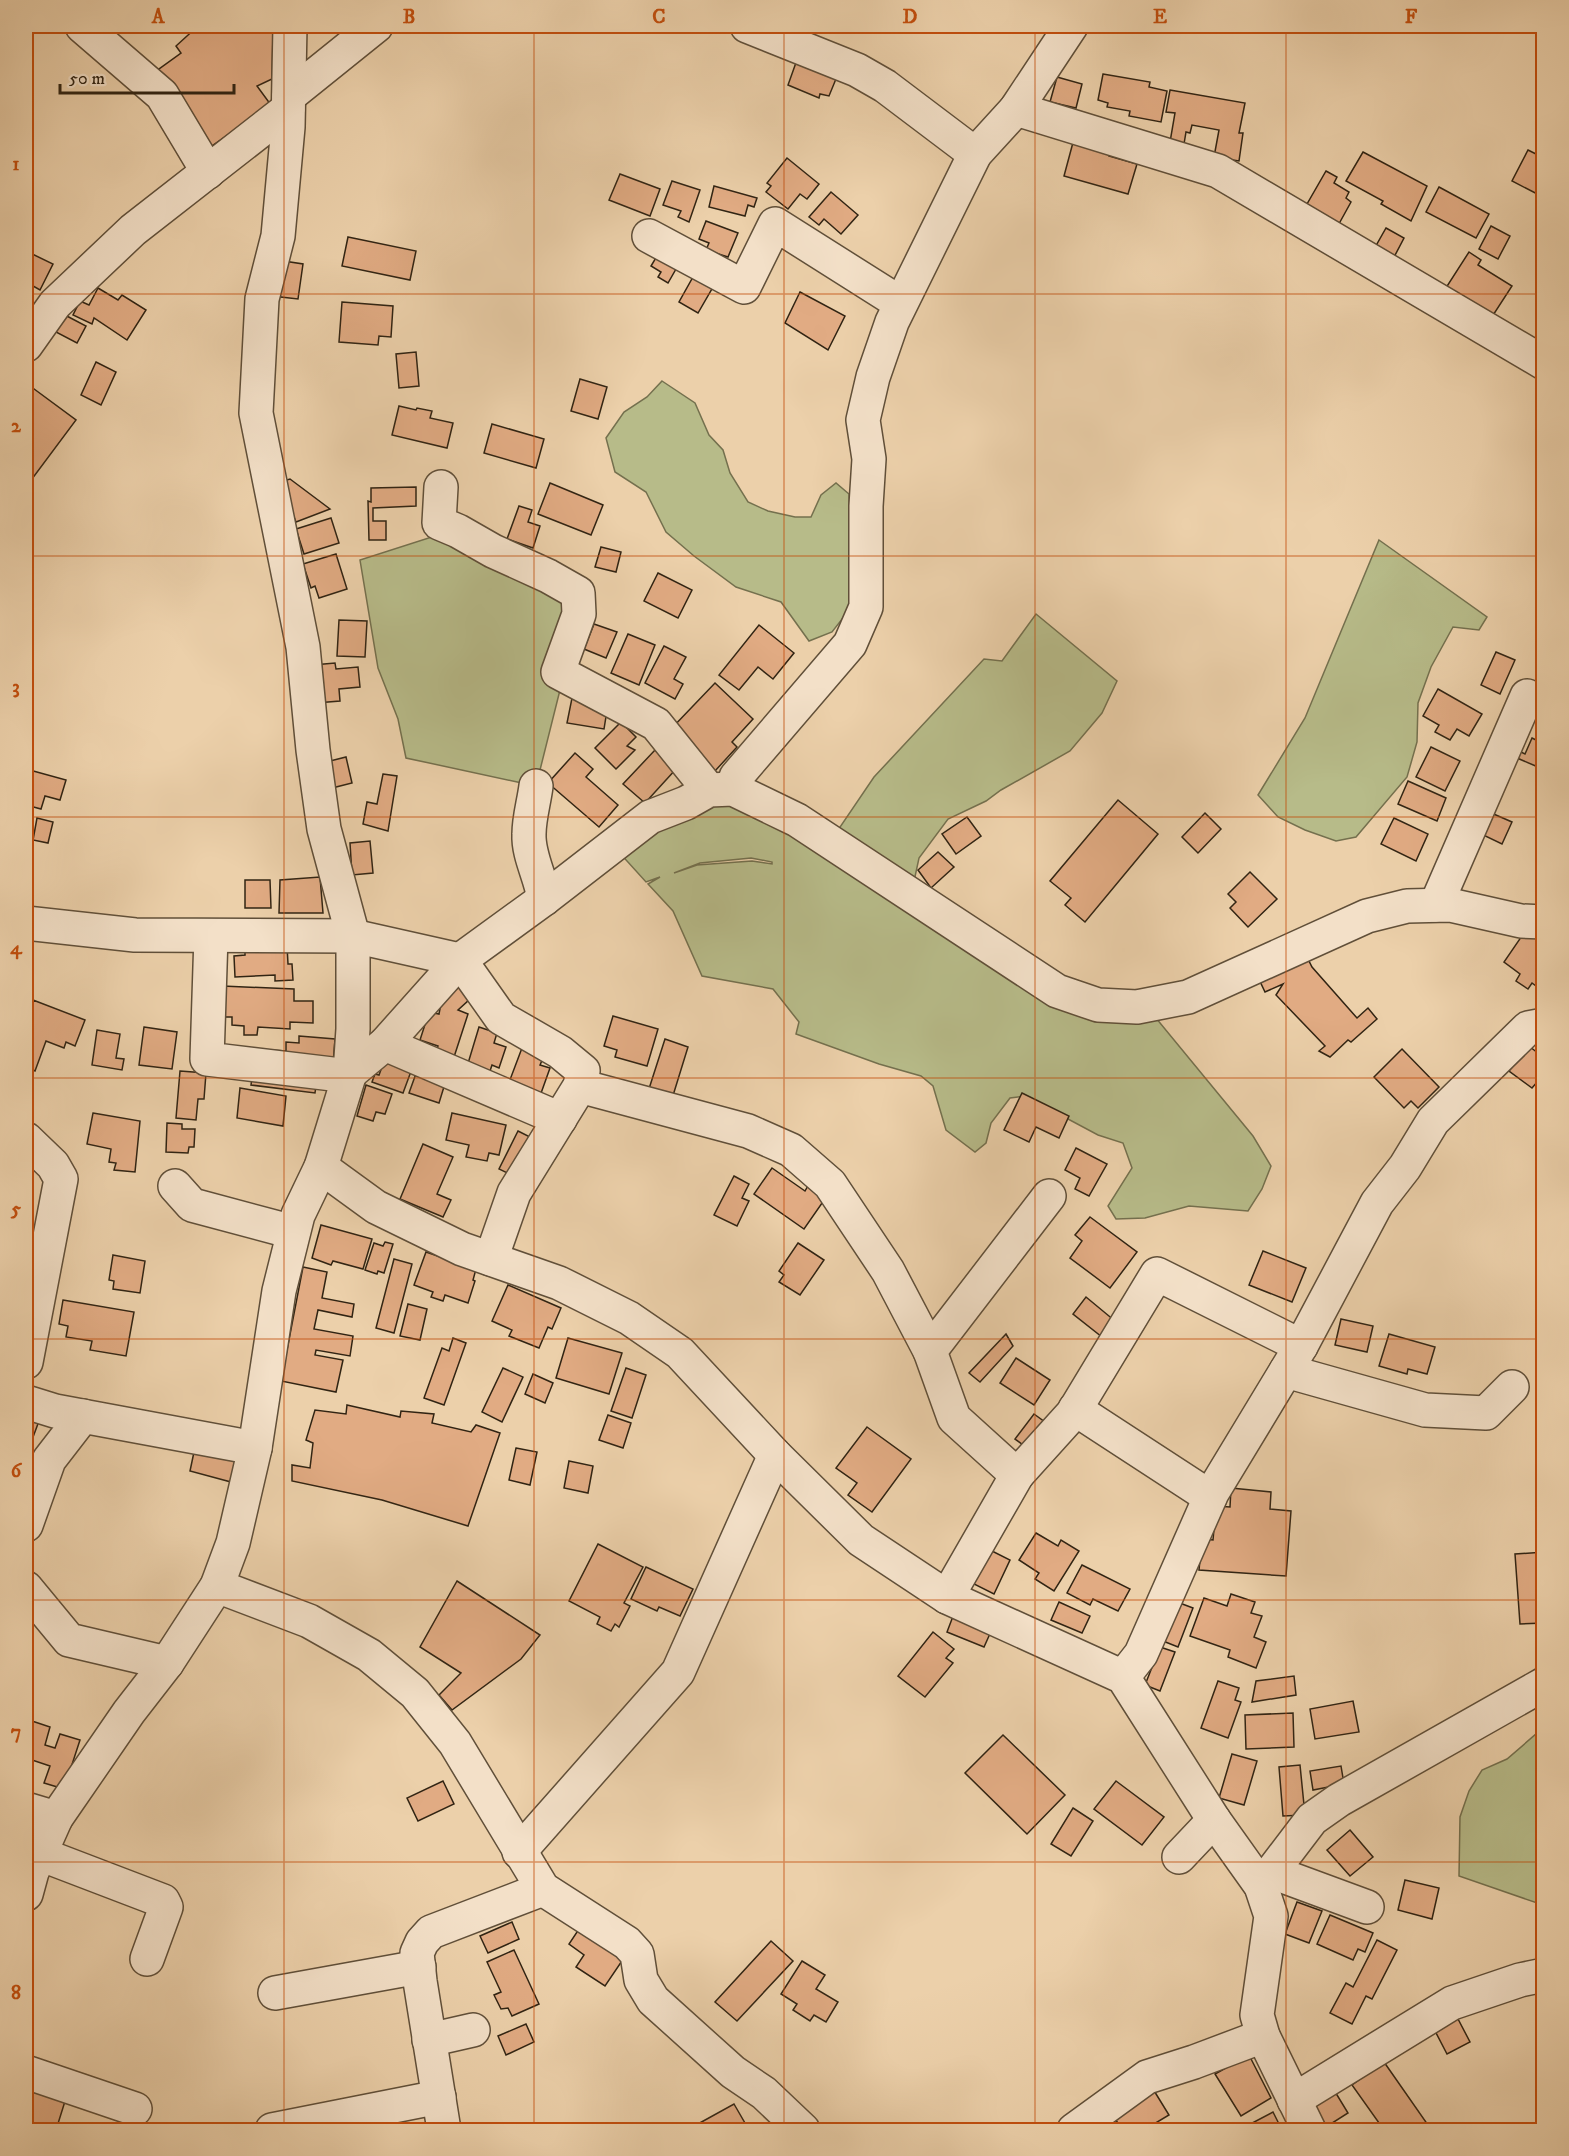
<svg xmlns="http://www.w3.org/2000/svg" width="1569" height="2156" viewBox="0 0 1569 2156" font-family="'IM FELL DW Pica',serif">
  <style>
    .green { fill: #b7bb89; stroke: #74704e; stroke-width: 1.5; fill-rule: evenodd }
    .building { fill: #e1ab83; stroke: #312413; stroke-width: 1.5 }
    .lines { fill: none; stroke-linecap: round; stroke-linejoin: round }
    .minor-casing { stroke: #604f39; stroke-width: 36 }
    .minor { stroke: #f3e0c8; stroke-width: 33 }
    .grid { fill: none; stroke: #c34e0d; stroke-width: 1.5; stroke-opacity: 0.55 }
    .neatline { fill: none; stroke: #c34e0d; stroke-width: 2 }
    .grid-label { font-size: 20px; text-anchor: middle; font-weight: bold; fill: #c34e0d }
  </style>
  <rect width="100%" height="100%" fill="#ecd0aa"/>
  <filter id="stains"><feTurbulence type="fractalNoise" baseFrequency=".00333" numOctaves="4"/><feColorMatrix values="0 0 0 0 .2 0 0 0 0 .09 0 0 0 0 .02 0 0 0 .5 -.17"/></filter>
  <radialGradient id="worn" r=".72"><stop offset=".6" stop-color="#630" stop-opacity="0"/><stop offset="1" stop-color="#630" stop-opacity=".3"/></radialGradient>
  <!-- green -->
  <g class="green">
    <polygon points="662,381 695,403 709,435 723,450 730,473 748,502 768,511 795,517 811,517 821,495 836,483 849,494 850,609 832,632 809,641 781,602 736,587 694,556 666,532 646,492 615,472 606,438 624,412 647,397"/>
    <polygon points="441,534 493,551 579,614 536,786 406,758 398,719 378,668 360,560"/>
    <polygon points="1379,540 1487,617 1479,630 1453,627 1431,667 1418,703 1417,742 1407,777 1356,837 1336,841 1305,830 1278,817 1258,795 1305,718"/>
    <polygon points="1036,614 1117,681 1102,713 1070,751 1001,790 986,801 948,819 919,858 913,886 838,830 874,777 984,659 1002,661"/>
    <path d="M732,793L1053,989L1151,1012L1253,1136L1271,1166L1262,1189L1248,1211L1189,1206L1145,1218L1116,1219L1108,1206L1132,1168L1123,1143L1098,1135L1025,1096L1010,1098L991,1123L986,1143L975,1152L946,1130L933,1086L921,1076L879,1064L796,1034L799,1022L773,989L702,976L673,911L648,884L660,877L646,882L617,850ZM751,858L772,862V864L752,861L697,865L674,873L700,863Z"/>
    <polygon points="1543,1728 1544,1874 1541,1883 1543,1905 1459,1876 1460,1817 1469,1791 1482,1770 1507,1759"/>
  </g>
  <!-- building -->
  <g class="building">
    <polygon points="198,26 266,26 273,33 272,79 257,86 271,105 206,150 148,77 181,53 176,46"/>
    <polygon points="798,57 838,74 829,96 820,94 819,98 788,85"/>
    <polygon points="1103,74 1150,82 1149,87 1167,91 1161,122 1129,116 1130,111 1107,107 1108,103 1098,100"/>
    <polygon points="1057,77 1082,84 1076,108 1050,102"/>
    <polygon points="1170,90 1245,103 1239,133 1243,133 1239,161 1214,157 1219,130 1192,125 1190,133 1186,132 1184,144 1170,142 1175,113 1166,112"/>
    <polygon points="1075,135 1112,145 1109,156 1137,164 1128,194 1064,176"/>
    <polygon points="1528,150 1544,158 1543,197 1512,181"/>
    <polygon points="1363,152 1427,186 1411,221 1381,204 1383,201 1346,181"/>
    <polygon points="787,158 819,184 807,199 800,194 788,209 766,192 771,186 767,183"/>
    <polygon points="1326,171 1337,177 1334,183 1349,192 1346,198 1351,202 1335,231 1303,211"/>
    <polygon points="620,174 660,189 650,216 609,200"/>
    <polygon points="672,181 700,190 689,222 678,217 681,211 663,205"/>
    <polygon points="714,186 757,198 754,207 748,205 745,216 709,207"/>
    <polygon points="1439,187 1489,214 1476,238 1426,212"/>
    <polygon points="831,192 858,215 841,234 824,219 819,225 809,217"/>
    <polygon points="706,221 738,233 728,257 706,250 709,243 699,239"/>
    <polygon points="1491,226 1510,236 1498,259 1479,249"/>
    <polygon points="1386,228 1404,238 1392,261 1373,251"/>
    <polygon points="348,237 416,251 410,280 342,266"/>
    <polygon points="26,251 53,264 40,290 26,282"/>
    <polygon points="660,251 680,262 668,283 658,277 661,272 651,266"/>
    <polygon points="1469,252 1481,260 1478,265 1512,286 1488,323 1442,294"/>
    <polygon points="277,260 303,264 298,299 272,296"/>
    <polygon points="693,277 713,287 698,313 679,302"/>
    <polygon points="98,288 118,300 122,295 146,310 127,340 94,318 92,324 73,315 80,301 89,305"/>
    <polygon points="800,292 845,316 828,350 785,323"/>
    <polygon points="342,302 393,306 391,337 379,336 378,345 339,342"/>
    <polygon points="63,314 86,326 77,343 54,331"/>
    <polygon points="416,352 419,386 399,388 396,354"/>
    <polygon points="96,362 116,372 101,405 81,395"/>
    <polygon points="580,379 607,387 598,419 571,411"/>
    <polygon points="26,383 76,420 26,487"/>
    <polygon points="399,406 416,410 417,408 432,411 430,418 453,423 447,448 392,435"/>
    <polygon points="492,424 544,439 536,468 484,453"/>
    <polygon points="290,479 330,509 296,522 280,482"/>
    <polygon points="550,483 603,505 591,535 538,514"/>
    <polygon points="416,487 416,506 373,508 373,521 386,521 386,540 369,540 368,501 371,502 371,488"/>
    <polygon points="519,506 532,510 528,522 540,526 533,548 507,539"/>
    <polygon points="331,518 339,543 304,554 296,529"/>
    <polygon points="601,547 621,552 616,572 595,567"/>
    <polygon points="336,554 347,589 319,598 315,586 311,588 303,564"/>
    <polygon points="658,573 692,590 678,618 644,601"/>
    <polygon points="339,620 367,621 365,657 337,656"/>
    <polygon points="594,624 617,632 606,658 584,649"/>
    <polygon points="759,625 794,653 773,679 758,667 739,690 719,675"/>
    <polygon points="628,634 655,645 639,685 611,673"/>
    <polygon points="664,646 686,657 674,679 683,684 675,699 645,683"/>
    <polygon points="1496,652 1515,660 1500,694 1481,685"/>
    <polygon points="335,663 336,669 358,667 360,687 339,689 340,701 316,703 313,665"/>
    <polygon points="715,683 753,719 732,742 737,747 715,771 671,729"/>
    <polygon points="1438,689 1482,714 1469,736 1457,729 1450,740 1435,732 1439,725 1423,716"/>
    <polygon points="572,698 608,704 604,729 567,723"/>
    <polygon points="621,722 636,737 627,746 635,750 616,769 595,748"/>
    <polygon points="1532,738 1544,744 1544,774 1537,771 1538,767 1517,758 1519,751 1525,754"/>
    <polygon points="1431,747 1460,761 1445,791 1416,777"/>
    <polygon points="655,750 676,769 645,803 623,784"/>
    <polygon points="575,753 593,769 586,777 618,805 599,827 548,783"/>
    <polygon points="346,757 352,783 332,788 326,762"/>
    <polygon points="26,769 66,780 60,800 45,796 41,809 26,805"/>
    <polygon points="383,774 397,776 388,831 363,824 367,802 377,804"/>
    <polygon points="1408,781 1446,798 1437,821 1398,804"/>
    <polygon points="1118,800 1158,834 1085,922 1065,905 1071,898 1050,881"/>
    <polygon points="1489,812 1512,822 1502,844 1479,833"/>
    <polygon points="1205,813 1221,829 1198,853 1182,837"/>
    <polygon points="967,817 981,836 956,854 942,834"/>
    <polygon points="37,818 53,822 48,843 33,840"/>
    <polygon points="1394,818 1428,834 1416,861 1381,844"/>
    <polygon points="370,841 373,873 352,875 350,843"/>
    <polygon points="938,852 954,867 931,888 918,870"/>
    <polygon points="1250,872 1277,899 1248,927 1230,908 1236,902 1228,894"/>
    <polygon points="320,877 323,913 279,913 280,880"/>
    <polygon points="245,880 270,880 271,908 245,908"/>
    <polygon points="1526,930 1544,941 1544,984 1540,989 1532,983 1528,989 1516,981 1520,974 1504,962"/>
    <polygon points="287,945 288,964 292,964 293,980 275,981 275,975 235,977 234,956 245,955 245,947"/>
    <polygon points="1305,953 1312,967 1357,1018 1368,1008 1377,1019 1351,1042 1348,1040 1330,1057 1319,1051 1325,1046 1276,995 1283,984 1265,992 1257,975"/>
    <polygon points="461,985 470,999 458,1010 468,1014 454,1057 436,1052 438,1046 420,1040 429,1012 439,1014 442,998"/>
    <polygon points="222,986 294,989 294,1001 313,1001 313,1023 290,1022 290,1029 258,1027 257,1035 244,1035 244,1026 232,1025 232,1017 221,1017"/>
    <polygon points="33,1000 85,1020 75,1046 66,1042 64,1048 46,1041 35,1071 26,1067 26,1052 29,1043 26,1042 26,1019"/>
    <polygon points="613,1016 658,1029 647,1066 615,1057 617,1050 604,1046"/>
    <polygon points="144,1027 177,1032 172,1069 139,1065"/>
    <polygon points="479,1027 497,1033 494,1043 506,1047 499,1068 492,1065 488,1077 466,1070"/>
    <polygon points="97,1030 120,1034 116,1058 124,1059 122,1070 92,1065"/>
    <polygon points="299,1036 335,1039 333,1064 270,1059 271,1050 286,1051 286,1042 299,1043"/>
    <polygon points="665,1039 688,1047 671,1102 647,1095"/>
    <polygon points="1529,1046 1544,1058 1544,1074 1532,1088 1509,1071"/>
    <polygon points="522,1048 544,1056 540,1065 550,1068 540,1096 508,1085"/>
    <polygon points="1402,1049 1439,1087 1418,1108 1411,1101 1404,1108 1374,1077"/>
    <polygon points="386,1056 413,1066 403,1093 372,1082 375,1074 379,1075"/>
    <polygon points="418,1068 447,1077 439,1103 409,1093"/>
    <polygon points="253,1070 317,1078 315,1093 251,1085"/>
    <polygon points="180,1071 206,1073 204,1099 198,1099 196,1120 176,1118"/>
    <polygon points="366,1085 392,1094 385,1114 376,1112 373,1121 357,1116"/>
    <polygon points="240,1088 286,1096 283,1126 237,1118"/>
    <polygon points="1022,1093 1069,1116 1059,1138 1036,1127 1029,1142 1004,1130"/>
    <polygon points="93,1113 140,1121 135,1172 114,1170 116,1163 109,1162 111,1149 87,1144"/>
    <polygon points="452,1113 506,1125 499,1155 489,1153 487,1161 466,1157 469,1145 446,1140"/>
    <polygon points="167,1123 182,1124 182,1129 195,1129 194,1147 189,1147 188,1153 166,1152"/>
    <polygon points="518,1131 536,1140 518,1178 499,1169"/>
    <polygon points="423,1144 453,1157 437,1194 451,1200 443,1217 400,1199"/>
    <polygon points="1076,1148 1107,1164 1089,1196 1075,1189 1080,1178 1065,1170"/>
    <polygon points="772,1168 805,1191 809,1184 827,1196 804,1229 754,1194"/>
    <polygon points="734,1176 749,1184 742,1198 749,1201 737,1226 714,1215"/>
    <polygon points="1090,1217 1137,1252 1110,1288 1070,1258 1082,1241 1075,1235"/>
    <polygon points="321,1225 372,1239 363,1269 333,1261 331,1265 312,1258"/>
    <polygon points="26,1232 32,1234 26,1262"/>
    <polygon points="385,1242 393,1244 384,1273 378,1271 377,1274 365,1270 374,1243 383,1246"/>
    <polygon points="798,1243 824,1260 800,1295 779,1282 784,1275 779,1271"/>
    <polygon points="1263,1251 1306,1268 1292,1302 1249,1285"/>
    <polygon points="426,1252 476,1269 473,1280 475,1281 468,1303 445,1295 443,1301 431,1297 433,1292 414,1285"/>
    <polygon points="113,1255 145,1261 140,1293 113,1289 114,1281 109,1280"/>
    <polygon points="394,1259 412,1264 394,1333 376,1328"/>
    <polygon points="303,1267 327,1272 322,1298 354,1304 352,1317 318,1310 314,1329 353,1336 350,1356 316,1350 315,1355 343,1360 336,1392 281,1381"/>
    <polygon points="508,1285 561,1308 552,1329 548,1327 539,1348 509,1336 512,1330 492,1321"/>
    <polygon points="1086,1297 1115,1321 1102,1337 1073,1314"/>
    <polygon points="63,1300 134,1312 126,1356 90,1350 92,1341 66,1337 68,1326 59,1324"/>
    <polygon points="408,1304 427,1309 420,1340 400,1336"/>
    <polygon points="1341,1319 1373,1326 1367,1352 1335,1345"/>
    <polygon points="1006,1334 1013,1346 980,1382 969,1373"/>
    <polygon points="1389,1334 1435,1347 1427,1374 1408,1369 1407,1374 1379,1366"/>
    <polygon points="453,1338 466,1343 444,1405 424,1398 442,1348 449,1351"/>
    <polygon points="568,1338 622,1353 609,1394 556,1378"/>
    <polygon points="1016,1358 1050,1380 1034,1405 1000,1383"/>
    <polygon points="503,1368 523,1377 502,1422 482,1412"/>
    <polygon points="626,1368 646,1375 632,1418 611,1411"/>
    <polygon points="533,1374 553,1383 545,1403 525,1394"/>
    <polygon points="347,1405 400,1417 401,1411 434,1414 432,1423 471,1432 476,1425 500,1433 468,1526 382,1500 292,1481 292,1465 310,1468 313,1443 306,1440 315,1410 346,1414"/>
    <polygon points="1034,1414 1049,1425 1030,1450 1015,1439"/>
    <polygon points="608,1415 631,1423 623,1448 599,1440"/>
    <polygon points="26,1417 39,1421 26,1456"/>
    <polygon points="867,1427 911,1459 872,1512 848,1495 857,1483 836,1468"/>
    <polygon points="516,1448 537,1452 530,1485 509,1480"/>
    <polygon points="194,1452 236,1461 231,1482 190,1471"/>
    <polygon points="569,1461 593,1466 588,1493 564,1488"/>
    <polygon points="1231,1488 1271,1492 1270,1509 1291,1511 1286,1576 1199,1570 1202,1539 1213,1540 1216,1506 1230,1507"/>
    <polygon points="1036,1533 1058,1546 1061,1540 1079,1551 1054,1591 1035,1579 1039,1573 1019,1560"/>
    <polygon points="598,1544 643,1567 624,1603 630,1606 619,1627 615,1624 611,1631 597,1624 600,1617 569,1601"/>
    <polygon points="988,1549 1010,1560 994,1594 972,1583"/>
    <polygon points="1544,1552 1544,1623 1520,1624 1515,1554"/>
    <polygon points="1082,1565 1130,1589 1118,1611 1093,1599 1090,1605 1067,1593"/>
    <polygon points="646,1567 693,1589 680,1616 659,1607 657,1611 631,1599"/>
    <polygon points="457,1581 540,1635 521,1659 452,1710 439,1695 461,1673 420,1647"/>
    <polygon points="1231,1594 1255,1602 1251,1613 1262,1616 1254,1637 1266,1642 1256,1668 1228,1657 1230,1650 1190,1636 1204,1598 1227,1606"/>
    <polygon points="1059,1602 1090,1616 1082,1633 1051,1620"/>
    <polygon points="1177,1602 1193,1608 1178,1647 1163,1641"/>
    <polygon points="955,1611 993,1627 984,1647 947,1632"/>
    <polygon points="933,1632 954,1649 946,1658 953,1663 925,1697 898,1676"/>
    <polygon points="1160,1647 1175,1652 1160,1691 1145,1685"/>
    <polygon points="1294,1676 1296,1695 1252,1702 1256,1681"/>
    <polygon points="1218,1681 1239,1688 1235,1700 1241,1702 1228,1738 1201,1728"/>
    <polygon points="1353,1701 1359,1732 1315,1739 1310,1709"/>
    <polygon points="1293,1713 1294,1747 1246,1749 1245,1715"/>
    <polygon points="26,1719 50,1727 45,1745 55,1748 60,1734 80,1740 64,1789 44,1783 50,1766 26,1758"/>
    <polygon points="1003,1735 1065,1795 1027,1834 965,1773"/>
    <polygon points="1232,1754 1257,1761 1244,1805 1219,1798"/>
    <polygon points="1300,1765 1305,1815 1283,1816 1279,1767"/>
    <polygon points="1341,1766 1344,1784 1313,1790 1310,1771"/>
    <polygon points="443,1781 454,1804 418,1821 407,1798"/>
    <polygon points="1116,1781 1164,1817 1142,1845 1094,1809"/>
    <polygon points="1073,1808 1093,1821 1071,1856 1051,1844"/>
    <polygon points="1350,1830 1373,1857 1350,1876 1327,1850"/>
    <polygon points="1405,1880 1439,1888 1432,1919 1398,1910"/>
    <polygon points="1297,1902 1322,1911 1309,1943 1285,1934"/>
    <polygon points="1330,1915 1373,1933 1365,1952 1358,1949 1353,1960 1317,1944"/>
    <polygon points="512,1922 519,1939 488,1953 480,1936"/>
    <polygon points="581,1926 626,1955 605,1986 576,1967 584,1955 569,1944"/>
    <polygon points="1377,1940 1397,1950 1372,1999 1366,1996 1352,2024 1330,2013 1346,1983 1353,1987"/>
    <polygon points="771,1941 793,1961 737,2021 715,2002"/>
    <polygon points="514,1950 539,2004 512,2016 508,2008 501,2009 494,1995 501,1992 487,1962"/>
    <polygon points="802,1961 825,1975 816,1989 838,2002 826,2022 814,2015 810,2021 793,2010 797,2004 781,1994"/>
    <polygon points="1457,2017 1470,2042 1447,2054 1434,2029"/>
    <polygon points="526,2024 534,2042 506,2055 498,2036"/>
    <polygon points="1249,2055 1271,2098 1241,2116 1215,2074"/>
    <polygon points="1384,2062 1428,2125 1421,2130 1384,2130 1352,2085"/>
    <polygon points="26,2086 66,2098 56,2130 38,2130 26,2127"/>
    <polygon points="1153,2089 1169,2115 1144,2130 1123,2130 1112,2115"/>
    <polygon points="1334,2090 1348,2113 1326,2127 1312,2103"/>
    <polygon points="734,2104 749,2130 687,2130"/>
    <polygon points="1273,2112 1282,2130 1239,2130"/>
    <polygon points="1544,2120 1544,2130 1524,2130"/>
  </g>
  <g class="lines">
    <defs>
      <g id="minor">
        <polyline points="82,26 162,95 208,172"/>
        <polyline points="747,26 857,70 885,86 975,154"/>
        <polyline points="289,96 376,26"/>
        <polyline points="1016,109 1218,171 1544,363"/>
        <polyline points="649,236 744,287 775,224 900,303"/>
        <polyline points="26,345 55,304 133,230 288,109"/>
        <polyline points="441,487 439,523 458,531 493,551 548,576 578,593 579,614 558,672 656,724 709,790"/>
        <path d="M536,786C534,802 529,818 529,834C528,856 541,877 544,899"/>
        <polyline points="733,789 736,777 850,644 866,607 866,506 869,459 863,420 873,377 892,322 975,154 1016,109 1071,26"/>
        <polyline points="1436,905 1527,696"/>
        <polyline points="26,923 135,935 353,936 460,960 501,1018 560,1052 583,1071 580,1086 514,1193 491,1259"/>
        <polyline points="211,936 207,1059 349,1076"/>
        <polyline points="385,1044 560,1119"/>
        <polyline points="350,1073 385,1044 460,960 544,899 650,817 686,803 709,790 733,789 797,820 1057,991 1098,1005 1137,1007 1188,997 1367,916 1407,906 1450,905 1521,921 1544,922"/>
        <polyline points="580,1086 748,1131 791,1150 830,1184 888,1271 930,1351"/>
        <polyline points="26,1139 53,1165 61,1179 26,1362"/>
        <polyline points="321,1167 376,1207 462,1249 559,1283 629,1318 680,1353 775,1455 861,1540 947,1597 1123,1677 1214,1820 1261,1886 1271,1916 1257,2015 1263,2036 1309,2130"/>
        <polyline points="175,1186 192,1205 293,1232"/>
        <polyline points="1286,1371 1425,1410 1486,1413 1512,1387"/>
        <polyline points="26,1402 55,1411 255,1448"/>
        <polyline points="1075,1409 1210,1497"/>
        <polyline points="1017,1475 1073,1413 1157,1274 1301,1346"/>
        <polyline points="26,1525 49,1460 83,1416"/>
        <polyline points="217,1586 309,1621 369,1655 415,1693 455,1743 543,1889 627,1943 637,1954 641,1980 653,2000 733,2072 764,2093 803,2130"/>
        <polyline points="26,1588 69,1640 167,1663"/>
        <polyline points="947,1597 1017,1475 954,1418 930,1351 1049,1196"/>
        <polyline points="1123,1677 1141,1654 1212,1493 1301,1346 1377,1203 1405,1167 1433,1121 1528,1028 1544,1025"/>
        <polyline points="26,1809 56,1818"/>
        <polyline points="519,1852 678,1672 775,1455"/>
        <polyline points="40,1854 163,1901 166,1907 147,1959"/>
        <polyline points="1179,1857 1214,1820"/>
        <polyline points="1272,1872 1367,1907"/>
        <polyline points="1261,1886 1312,1819 1339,1800 1544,1684"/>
        <polyline points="26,1894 32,1872 56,1818 129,1712 167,1663 217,1586 233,1543 255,1448 279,1291 298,1215 321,1167 350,1073 353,1029 353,936 324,829 313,750 303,647 256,413 262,299 278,236 288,127 290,26"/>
        <polyline points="275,1993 419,1967"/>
        <polyline points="429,2040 473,2030"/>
        <polyline points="26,2072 135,2109"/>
        <polyline points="1294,2100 1452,2003 1520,1980 1544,1975"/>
        <polyline points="272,2130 439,2097"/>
        <polyline points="444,2130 420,1981 417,1953 422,1942 431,1932 543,1889"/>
        <polyline points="1074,2130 1147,2077 1194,2062 1263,2036"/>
      </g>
    </defs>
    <!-- minor casing -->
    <use href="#minor" class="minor-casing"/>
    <!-- minor -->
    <use href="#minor" class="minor"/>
  </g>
  <!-- grid -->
  <path class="grid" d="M284,26V2130M534,26V2130M784,26V2130M1035,26V2130M1286,26V2130M26,294H1544M26,556H1544M26,817H1544M26,1078H1544M26,1339H1544M26,1600H1544M26,1862H1544"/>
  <!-- margin -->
  <rect width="1569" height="2156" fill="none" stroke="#ecd0aa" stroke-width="66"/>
  <!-- scale -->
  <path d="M60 84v9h174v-9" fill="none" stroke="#312413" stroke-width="3"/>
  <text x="69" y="84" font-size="18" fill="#312413" stroke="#f3e0c8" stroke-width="4.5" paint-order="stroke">50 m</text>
  <rect x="33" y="33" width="1503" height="2090" class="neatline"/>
  <g class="grid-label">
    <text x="158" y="23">A</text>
    <text x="409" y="23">B</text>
    <text x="659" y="23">C</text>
    <text x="910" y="23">D</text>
    <text x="1160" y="23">E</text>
    <text x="1411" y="23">F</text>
    <text x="16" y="170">1</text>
    <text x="16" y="432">2</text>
    <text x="16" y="693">3</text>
    <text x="16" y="954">4</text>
    <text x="16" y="1215">5</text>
    <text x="16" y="1477">6</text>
    <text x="16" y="1738">7</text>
    <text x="16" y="1999">8</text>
  </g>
  <rect width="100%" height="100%" filter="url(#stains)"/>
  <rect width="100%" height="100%" fill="url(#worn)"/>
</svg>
